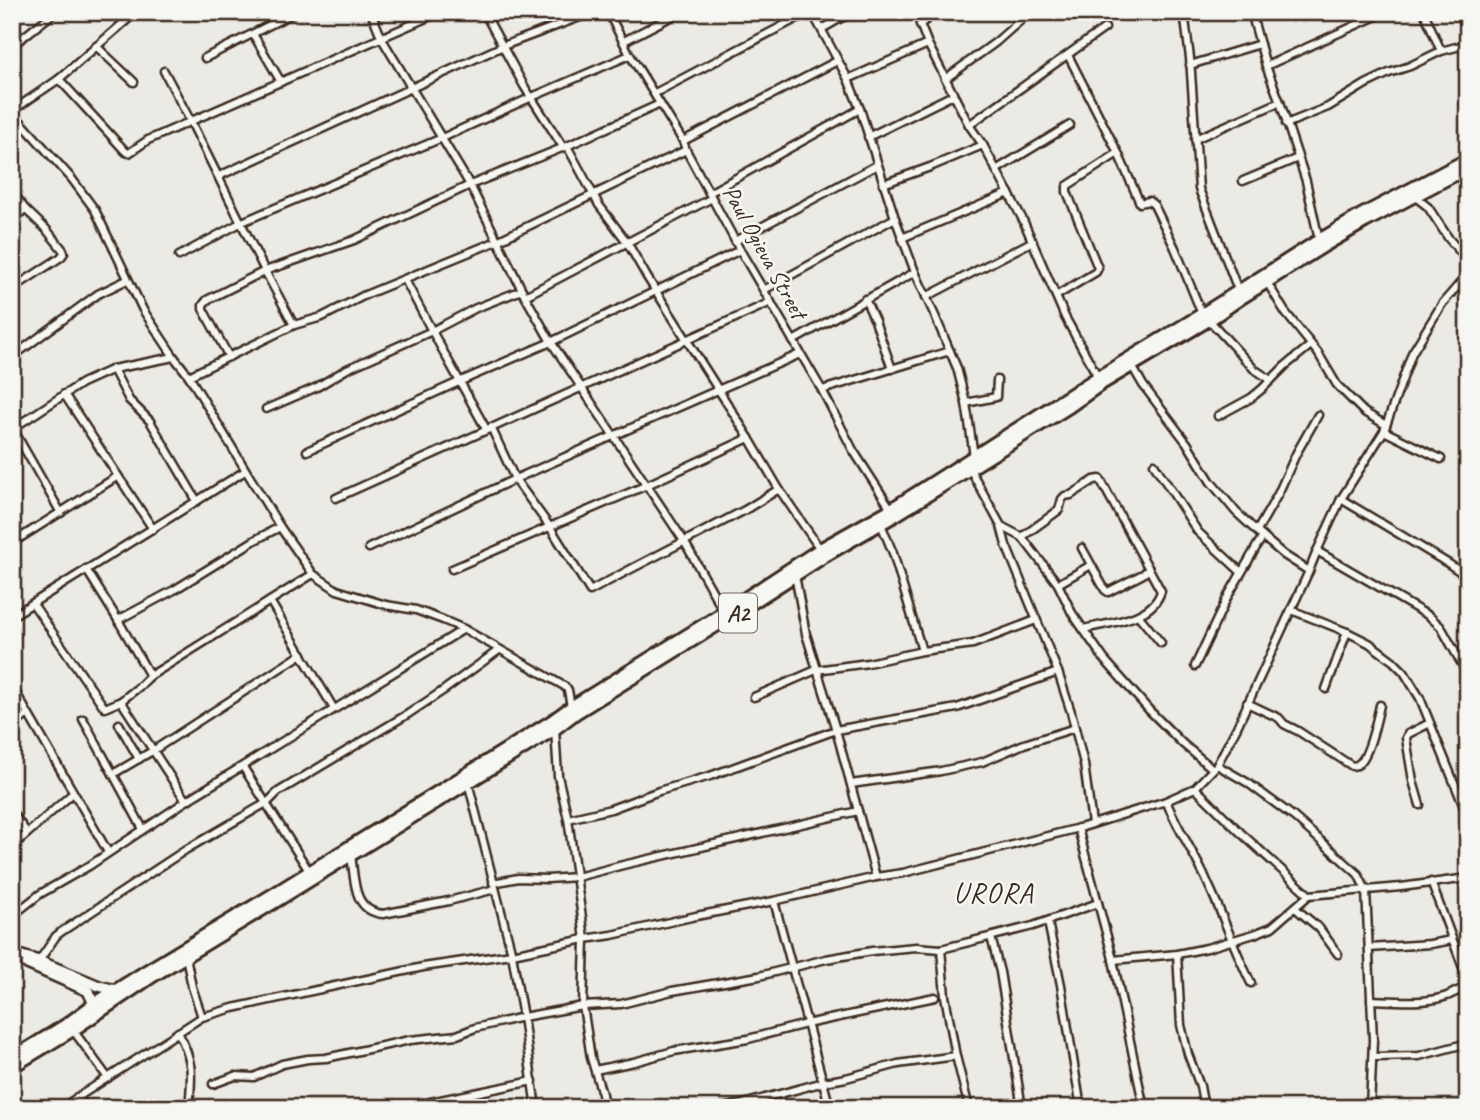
<svg xmlns="http://www.w3.org/2000/svg" width="1480" height="1120" viewBox="0 0 1480 1120" font-family="Caveat,sans-serif">
  <style>
    .lines { fill: none; stroke-linecap: round; stroke-linejoin: round }
    .street-casing { stroke: #3b2a1e; stroke-width: 11 }
    .secondary-casing { stroke: #3b2a1e; stroke-width: 14 }
    .highway-casing { stroke: #3b2a1e; stroke-width: 16 }
    .street { stroke: #f6f6f2; stroke-width: 6 }
    .secondary { stroke: #f6f6f2; stroke-width: 9 }
    .highway { stroke: #f6f6f2; stroke-width: 10 }
    .labels { text-anchor: middle; dominant-baseline: central; stroke-width: 5; stroke-linejoin: round; paint-order: stroke }
    .shield { fill: #f6f6f2; stroke: #73675e; stroke-width: 2 }
    .shield-label { font-size: 23px; font-weight: bold; fill: #3b2a1e }
    .street-label { font-size: 24px; fill: #3b2a1e; stroke: #f6f6f2 }
    .quarter-label { font-size: 28px; letter-spacing: 2px; fill: #3b2a1e; stroke: #f6f6f2 }
  </style>
  <rect width="100%" height="100%" fill="#ebeae5"/>
  <filter id="ink" filterUnits="userSpaceOnUse"><feTurbulence type="fractalNoise" baseFrequency=".0143" numOctaves="2"/><feDisplacementMap in="SourceGraphic" scale="14" xChannelSelector="R" yChannelSelector="G"/><feConvolveMatrix kernelMatrix="1 2 1 2 8 2 1 2 1" color-interpolation-filters="sRGB"/></filter>
  <g filter="url(#ink)">
    <g class="lines">
      <defs>
        <g id="street">
          <polyline points="371,12 382,39 470,185 525,296 551,342 684,541 724,612"/>
          <polyline points="484,12 524,86 563,147"/>
          <polyline points="608,12 630,55 683,141 686,150 740,250 822,390 853,450 891,509"/>
          <polyline points="812,12 848,79 860,109 895,218 915,272 935,316 957,368 966,403 974,456"/>
          <polyline points="922,12 920,24 928,44 969,125 983,145 1023,220 1065,317 1098,377"/>
          <polyline points="1184,12 1190,58 1199,189 1238,290"/>
          <polyline points="1251,12 1266,66 1280,102 1306,181 1319,240"/>
          <polyline points="1424,12 1441,51"/>
          <polyline points="920,24 938,12"/>
          <polyline points="822,29 841,18 856,12"/>
          <polyline points="253,34 281,82"/>
          <polyline points="624,41 680,12"/>
          <polyline points="12,46 55,12"/>
          <polyline points="96,46 134,82"/>
          <polyline points="1068,55 1118,153 1140,203 1149,201 1154,205 1175,248 1202,314"/>
          <polyline points="205,58 295,12"/>
          <polyline points="1190,65 1260,44"/>
          <polyline points="1266,66 1385,12"/>
          <polyline points="164,71 191,122 265,271 294,325"/>
          <polyline points="59,79 126,152 129,153 148,140 440,12"/>
          <polyline points="848,79 928,44"/>
          <polyline points="945,79 996,42 1030,12"/>
          <polyline points="655,93 809,12"/>
          <polyline points="12,111 59,79 136,12"/>
          <polyline points="12,112 72,179 95,210 143,310 174,357 189,376 280,527 313,574 337,590 386,605 416,610 443,620 464,629 564,686 568,690 571,707"/>
          <polyline points="1286,124 1328,107 1366,84 1389,73 1410,66 1441,51 1468,44"/>
          <polyline points="969,125 1105,28"/>
          <polyline points="868,137 953,95"/>
          <polyline points="1195,139 1280,102"/>
          <polyline points="683,141 837,61"/>
          <polyline points="567,146 599,205 627,242 647,277 749,438 779,489 820,549"/>
          <polyline points="996,170 1070,125"/>
          <polyline points="219,176 503,46 593,12"/>
          <polyline points="1243,181 1298,158"/>
          <polyline points="883,184 930,167 983,145"/>
          <polyline points="12,191 25,209 12,220"/>
          <polyline points="709,193 860,109"/>
          <polyline points="1414,196 1428,207 1449,239 1468,261"/>
          <polyline points="902,238 1009,193"/>
          <polyline points="735,241 877,165"/>
          <polyline points="179,256 242,222 442,138 532,97 630,55"/>
          <polyline points="405,280 432,331 486,429"/>
          <polyline points="1267,282 1285,312 1318,353 1337,385 1364,412 1386,425"/>
          <polyline points="12,289 61,257 64,253 63,250 46,229 25,209"/>
          <polyline points="764,290 895,218"/>
          <polyline points="525,296 712,198"/>
          <polyline points="1056,296 1096,272 1098,268 1067,192 1067,186 1118,153"/>
          <polyline points="926,297 1033,241"/>
          <polyline points="865,299 875,321 892,369"/>
          <polyline points="1209,320 1254,369 1271,380"/>
          <polyline points="793,341 915,272"/>
          <polyline points="12,357 98,294 127,280"/>
          <polyline points="229,357 203,309 203,305 207,300 265,271 354,240 470,185 567,146 660,104"/>
          <polyline points="1132,366 1143,385 1187,443 1211,482 1236,512 1263,537 1284,555 1309,571"/>
          <polyline points="113,369 129,400 150,421 197,501"/>
          <polyline points="189,376 294,325 322,317 365,295 497,241 686,150"/>
          <polyline points="822,390 950,351"/>
          <polyline points="64,394 153,529"/>
          <polyline points="966,403 996,397 997,380"/>
          <polyline points="266,409 317,387 347,369 432,331 476,308 522,290"/>
          <polyline points="1218,416 1251,398 1262,389 1285,366 1311,345"/>
          <polyline points="491,427 515,479 550,527 590,591 631,569 745,510 779,489"/>
          <polyline points="12,429 82,383 113,369 174,357"/>
          <polyline points="13,429 61,513"/>
          <polyline points="1384,431 1441,459"/>
          <polyline points="307,451 461,381 551,342 740,250"/>
          <polyline points="1154,464 1198,532 1241,572"/>
          <polyline points="970,469 1001,526 1006,545 1058,672 1071,712 1084,764 1092,824"/>
          <path d="M336,498C481,432 626,367 771,302"/>
          <polyline points="1341,499 1449,564 1468,577"/>
          <polyline points="881,524 893,553 922,651"/>
          <polyline points="1001,526 1022,537 1058,584 1072,613 1104,659 1149,710 1183,744 1213,769"/>
          <polyline points="1257,531 1278,494 1296,454 1318,415"/>
          <path d="M1022,537L1059,510L1062,499L1065,496L1071,495L1094,480L1100,479L1161,591C1153,620 1108,623 1083,629"/>
          <polyline points="12,543 118,476"/>
          <polyline points="369,548 515,479 800,354"/>
          <polyline points="1082,548 1105,590 1108,592 1143,574 1149,569"/>
          <polyline points="1317,551 1429,616 1441,627 1468,675"/>
          <polyline points="86,569 118,620 150,676 140,686 121,701 186,801"/>
          <polyline points="452,569 647,485 749,438"/>
          <polyline points="795,575 806,634 836,730 876,877"/>
          <polyline points="1058,584 1091,565"/>
          <polyline points="270,601 334,709"/>
          <polyline points="33,604 104,707 105,708 121,701"/>
          <polyline points="1291,610 1347,632 1369,643 1393,661 1404,672 1420,698 1468,817"/>
          <polyline points="1138,615 1161,643"/>
          <polyline points="12,616 245,471"/>
          <polyline points="118,620 174,590 255,540 280,527"/>
          <polyline points="1195,666 1228,596 1258,544 1263,537"/>
          <polyline points="150,676 313,574"/>
          <polyline points="12,686 108,852"/>
          <polyline points="1326,689 1347,632"/>
          <polyline points="754,697 816,670 868,663 922,651 973,644 1036,620"/>
          <path d="M1247,703L1279,718L1284,724L1298,731L1352,766C1354,765 1356,766 1357,765C1369,759 1377,718 1380,705"/>
          <polyline points="83,719 143,829"/>
          <polyline points="119,724 139,759"/>
          <polyline points="12,726 28,714"/>
          <polyline points="555,729 558,776 568,819 585,939 583,1006 591,1058 602,1094 604,1108"/>
          <polyline points="1217,765 1248,783 1294,817 1358,874 1366,890 1373,1040 1370,1108"/>
          <polyline points="243,767 309,871"/>
          <polyline points="113,774 154,750 302,654"/>
          <polyline points="468,782 512,954 523,1017 536,1108"/>
          <polyline points="851,784 941,771 982,762 1024,744 1075,728"/>
          <polyline points="1195,788 1241,833 1309,895"/>
          <path d="M1166,801C1177,826 1191,849 1203,873C1221,909 1233,947 1251,983"/>
          <polyline points="1420,805 1413,781 1406,738 1408,734 1430,723"/>
          <polyline points="12,812 27,833"/>
          <polyline points="568,819 611,809 659,791 710,776 836,730 957,708 1058,672"/>
          <polyline points="1078,828 1112,955 1144,1108"/>
          <polyline points="12,847 73,793"/>
          <path d="M351,855C355,879 352,911 383,914L449,901L495,889"/>
          <polyline points="1431,882 1468,981"/>
          <polyline points="493,883 518,878 547,879 577,877 623,865 858,811"/>
          <polyline points="774,901 830,1108"/>
          <polyline points="1295,908 1319,928 1338,954"/>
          <polyline points="12,916 40,894 89,866 186,801 464,629"/>
          <polyline points="1048,922 1061,985 1081,1108"/>
          <polyline points="991,937 1000,972 1022,1108"/>
          <polyline points="1369,948 1430,944 1452,940"/>
          <polyline points="941,949 945,996 956,1056 969,1108"/>
          <polyline points="1177,954 1181,1025 1188,1054 1200,1086 1204,1108"/>
          <polyline points="186,956 192,987 202,1017"/>
          <polyline points="1113,960 1177,954 1207,948 1254,934 1272,927 1309,895 1401,887 1468,878"/>
          <polyline points="39,961 56,936 61,932 187,849 268,802 278,792 408,714 444,690 499,650"/>
          <polyline points="12,965 19,961"/>
          <path d="M1371,1000C1396,1001 1424,1004 1447,996C1454,993 1461,989 1468,986"/>
          <polyline points="73,1030 108,1078"/>
          <path d="M178,1032C194,1062 192,1075 189,1108"/>
          <polyline points="1374,1057 1419,1056 1468,1043"/>
          <polyline points="595,1070 634,1062 674,1051 748,1039 806,1024 935,997"/>
          <polyline points="213,1084 235,1076 254,1077 282,1064 308,1059 326,1058 410,1040 457,1035 475,1028 523,1017 583,1006 621,1004 672,991 759,976 826,959 872,951 916,947 941,949 1033,926 1098,903"/>
          <polyline points="77,1097 86,1108"/>
          <polyline points="61,1108 202,1017 233,1008 423,967 512,954 585,939 612,935 696,916 774,901 876,877 903,873 1083,827 1166,801 1195,788 1217,765 1237,727 1309,571 1317,551 1341,499 1384,431 1412,353 1442,304 1468,274"/>
          <polyline points="401,1108 533,1081"/>
          <polyline points="721,1108 743,1104 824,1082 846,1078 898,1064 956,1056"/>
          <polyline points="1424,1108 1468,1106"/>
        </g>
        <g id="secondary">
          <polyline points="12,953 39,961 99,986 116,990"/>
          <polyline points="27,964 88,991 94,1004"/>
        </g>
        <g id="highway">
          <polyline points="12,1058 67,1024 94,1004 146,971 275,893 550,722 571,707 724,612 820,549 891,509 1098,377 1202,314 1319,240 1361,215 1468,159"/>
          <polyline points="12,1067 73,1030 150,978 280,899 555,729 576,713 729,618 825,556 896,515 1069,407 1103,383 1214,317 1243,297 1324,246 1365,222 1468,168"/>
        </g>
      </defs>
      <!-- street casing -->
      <use href="#street" class="street-casing"/>
      <!-- secondary casing -->
      <use href="#secondary" class="secondary-casing"/>
      <!-- highway casing -->
      <use href="#highway" class="highway-casing"/>
      <!-- street -->
      <use href="#street" class="street"/>
      <!-- secondary -->
      <use href="#secondary" class="secondary"/>
      <!-- highway -->
      <use href="#highway" class="highway"/>
    </g>
  </g>
  <g class="labels">
    <!-- shield labels -->
    <rect class="shield" x="719" y="593.5" width="38" height="39" rx="5"/>
    <g class="shield-label">
      <text x="738" y="613">A2</text>
    </g>
    <!-- street labels -->
    <g class="street-label">
      <text transform="translate(765 252) rotate(61)">Paul Ogieva Street</text>
    </g>
    <!-- quarter labels -->
    <g class="quarter-label">
      <text x="994" y="892">URORA</text>
    </g>
  </g>
  <!-- margin -->
  <rect width="1480" height="1120" fill="none" stroke="#f6f6f2" stroke-width="42"/>
  <rect x="21" y="21" width="1438" height="1078" fill="none" stroke="#3b2a1e" stroke-width="2.5" filter="url(#ink)"/>
</svg>
